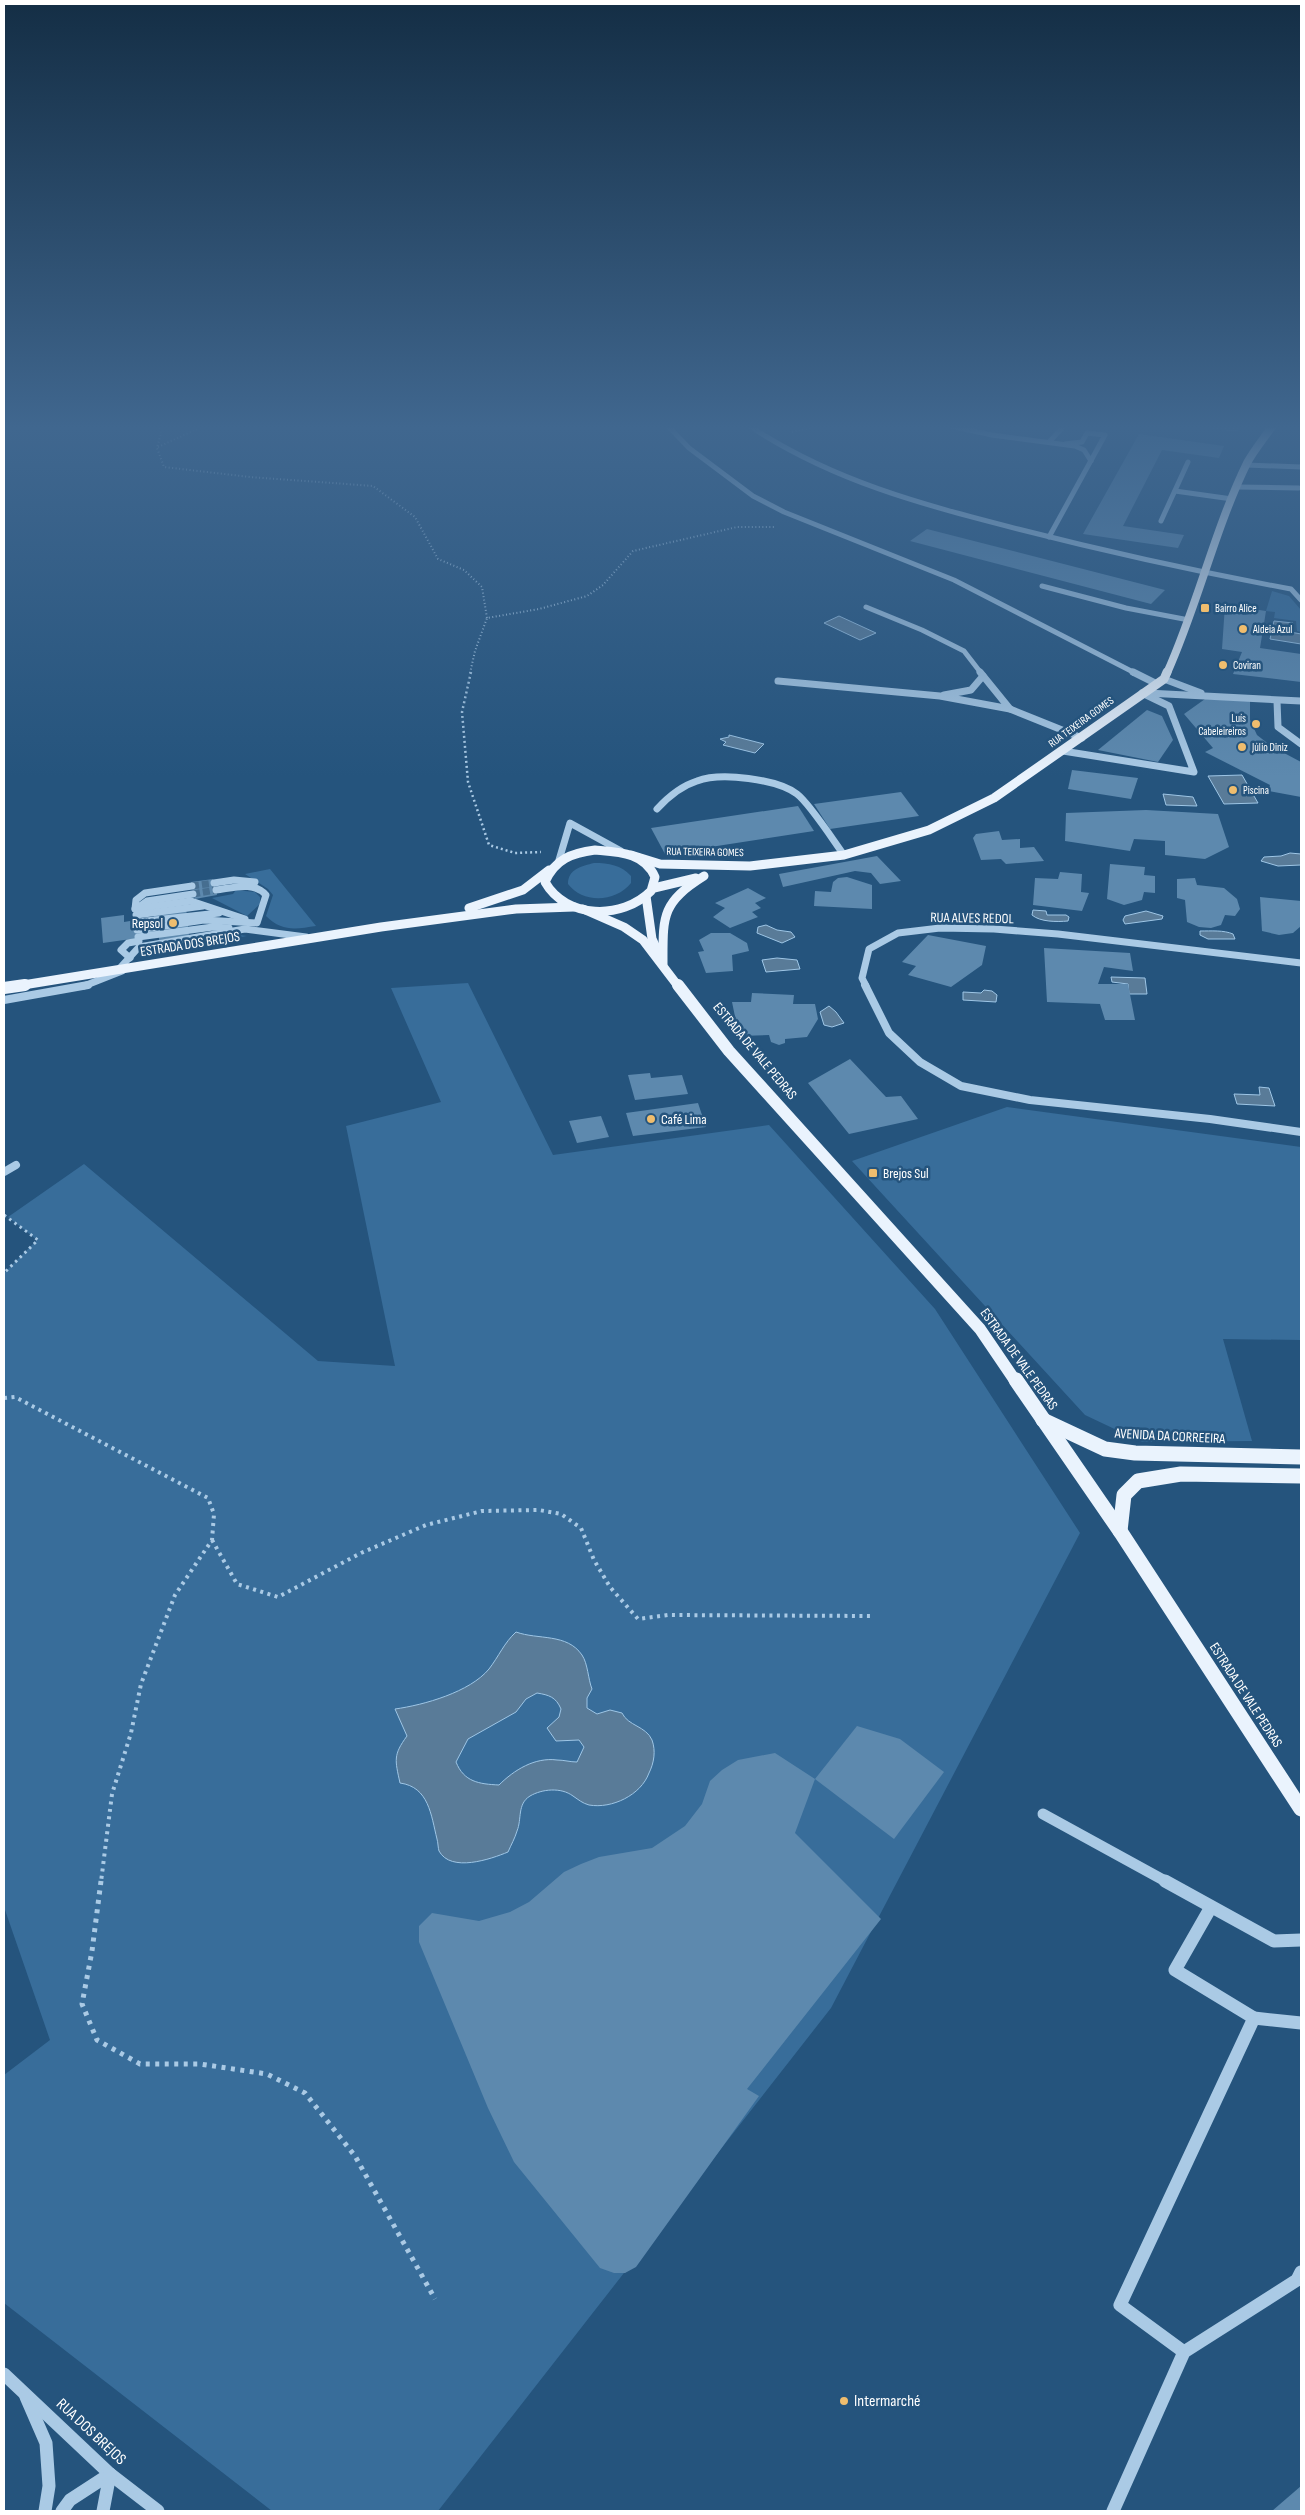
<svg xmlns="http://www.w3.org/2000/svg" width="1305" height="2515" viewBox="0 0 1305 2515" font-family="'Sofia Sans Condensed',sans-serif">
  <style>
    .green { fill: #386d9a }
    .water { fill: #597b98; stroke: #9ec6e6; fill-rule: evenodd }
    .building { fill: #5d89ae }
    .lines { fill: none; stroke-linecap: round; stroke-linejoin: round }
    .minor-tunnel { stroke: #466e90; stroke-width: 7; stroke-dasharray: 7 3; stroke-linecap: butt }
    .path-far4 { stroke: #aacae5; stroke-width: 2; stroke-dasharray: 1 2.5; stroke-linecap: butt }
    .path-far3 { stroke: #aacae5; stroke-width: 2.5; stroke-dasharray: 2 3; stroke-linecap: butt }
    .path-far2 { stroke: #aacae5; stroke-width: 3; stroke-dasharray: 2.5 4; stroke-linecap: butt }
    .path-far1 { stroke: #aacae5; stroke-width: 4; stroke-dasharray: 3 4.5; stroke-linecap: butt }
    .path { stroke: #aacae5; stroke-width: 5; stroke-dasharray: 4 5.5; stroke-linecap: butt }
    .minor-far4 { stroke: #aacae5; stroke-width: 5 }
    .minor-far3 { stroke: #aacae5; stroke-width: 7 }
    .minor-far2 { stroke: #aacae5; stroke-width: 8 }
    .minor-far1 { stroke: #aacae5; stroke-width: 11 }
    .minor { stroke: #aacae5; stroke-width: 13 }
    .major-far3 { stroke: #eaf3fd; stroke-width: 8 }
    .major-far2 { stroke: #eaf3fd; stroke-width: 9 }
    .major-far1 { stroke: #eaf3fd; stroke-width: 12 }
    .major { stroke: #eaf3fd; stroke-width: 15 }
    .poi-dot { fill: #efbd6e; stroke: #25547d; stroke-width: 2 }
    .labels { text-anchor: middle; dominant-baseline: central; stroke-width: 5; stroke-linejoin: round; paint-order: stroke }
    .far-poi-label { font-size: 11px; fill: #fff; stroke: #25547d; text-anchor: start }
    .far-street-label { font-size: 11px; fill: #fff; stroke: #25547d }
    .street-label { font-size: 14px; fill: #fff; stroke: #25547d }
    .poi-label { font-size: 14px; fill: #fff; stroke: #25547d; text-anchor: start }
    .near-poi-label { font-size: 16px; fill: #fff; stroke: #25547d; text-anchor: start }
    .near-street-label { font-size: 16px; fill: #fff; stroke: #25547d }
  </style>
  <rect width="100%" height="100%" fill="#25547d"/>
  <!-- green -->
  <g class="green">
    <polygon points="1272,591 1289,596 1301,610 1301,632 1297,631 1296,621 1274,618 1275,612 1266,611"/>
    <path d="M594,863C609,863 621,865 631,876V883C616,902 583,904 568,884C568,869 582,866 594,863Z"/>
    <path d="M270,869L316,926C296,929 282,932 266,916L273,895L268,889L245,874Z"/>
    <polygon points="236,890 255,892 260,897 260,904 247,916 212,898 233,894"/>
    <polygon points="231,934 247,936 155,951 164,944"/>
    <polygon points="468,983 553,1155 769,1125 935,1309 1080,1533 831,2008 438,2511 272,2511 4,2303 4,2075 50,2040 4,1907 4,1273 37,1240 8,1217 84,1164 318,1361 395,1366 346,1126 441,1102 391,988"/>
    <polygon points="1007,1107 1301,1147 1301,1340 1223,1339 1252,1441 1142,1442 1085,1415 852,1161"/>
  </g>
  <!-- water -->
  <g class="water">
    <polygon points="839,616 876,633 860,640 824,623"/>
    <polygon points="1274,621 1293,623 1290,632 1301,634 1301,644 1270,639"/>
    <polygon points="729,735 764,744 755,753 723,745 726,742 720,739 729,737"/>
    <polygon points="1242,775 1258,803 1224,804 1208,776"/>
    <polygon points="1163,794 1193,797 1197,806 1166,805"/>
    <polygon points="1290,853 1301,854 1301,865 1278,866 1261,861 1264,857 1281,856"/>
    <path d="M1033,910L1046,911L1047,915H1066L1069,917L1068,921C1057,922 1040,922 1032,915Z"/>
    <polygon points="1146,911 1163,916 1162,919 1125,924 1123,920 1125,916"/>
    <polygon points="766,925 777,930 791,932 795,937 782,943 757,933 758,927"/>
    <path d="M1200,931C1211,931 1224,930 1233,934L1235,939H1208L1200,935Z"/>
    <polygon points="777,958 797,960 800,969 766,972 762,960"/>
    <polygon points="1111,977 1145,978 1147,994 1129,994 1128,984 1112,982"/>
    <polygon points="984,990 992,991 997,995 996,1002 963,1000 963,992 981,993"/>
    <polygon points="829,1006 836,1012 844,1023 832,1027 824,1025 820,1012"/>
    <polygon points="1259,1087 1269,1088 1275,1106 1237,1104 1234,1094 1260,1095"/>
    <path d="M516,1632C538,1640 567,1633 582,1655C588,1664 588,1679 592,1689L587,1698V1708L597,1714L610,1710L622,1713C628,1726 646,1726 652,1740C656,1751 654,1763 649,1773C641,1795 612,1809 589,1805C582,1803 579,1800 573,1796C561,1787 542,1789 530,1796C517,1804 522,1819 517,1831C515,1838 511,1845 508,1852C491,1859 451,1873 439,1851C438,1848 438,1842 437,1839C431,1815 429,1787 400,1783C395,1760 393,1755 407,1736L395,1709C424,1705 470,1692 489,1669C499,1656 504,1643 516,1632ZM537,1693C549,1695 556,1697 561,1709L559,1717L547,1728L556,1741L579,1740L584,1747L577,1762C570,1762 564,1760 557,1760C535,1757 514,1770 499,1785C479,1784 464,1782 456,1762L468,1739L516,1712L526,1699Z"/>
  </g>
  <!-- building -->
  <g class="building">
    <polygon points="1206,425 1241,425 1237,432 1205,428"/>
    <polygon points="1139,434 1224,446 1219,458 1162,450 1123,526 1184,535 1178,548 1083,534"/>
    <polygon points="927,529 1165,590 1151,604 910,541"/>
    <polygon points="1225,605 1266,611 1260,648 1301,654 1301,682 1233,674 1242,652 1222,649"/>
    <polygon points="1205,699 1250,701 1250,720 1257,735 1271,746 1301,762 1301,797 1268,791 1270,785 1205,752 1213,748 1184,714"/>
    <polygon points="1147,710 1162,716 1173,740 1158,762 1098,750"/>
    <polygon points="1072,770 1138,778 1131,799 1068,789"/>
    <polygon points="901,792 919,816 830,829 814,804"/>
    <polygon points="798,806 814,831 665,854 651,828"/>
    <polygon points="1146,810 1218,814 1229,847 1205,859 1165,855 1165,841 1134,839 1130,851 1065,841 1066,813"/>
    <polygon points="999,831 1002,840 1020,839 1020,848 1034,847 1044,861 1006,864 1001,859 981,860 973,838 976,834"/>
    <polygon points="877,856 901,881 880,884 871,873 855,871 783,887 779,874"/>
    <polygon points="1110,864 1145,867 1144,875 1155,876 1155,893 1144,892 1142,900 1124,905 1107,899"/>
    <polygon points="1060,872 1082,874 1081,892 1089,893 1082,911 1033,905 1035,878 1058,879"/>
    <polygon points="847,877 872,885 872,909 814,906 815,891 831,892 833,882 838,878"/>
    <polygon points="1195,878 1197,885 1224,888 1237,899 1240,909 1235,916 1225,915 1221,925 1211,928 1199,927 1187,922 1185,900 1177,898 1177,879"/>
    <polygon points="213,879 217,895 195,899 191,882"/>
    <polygon points="748,888 766,898 755,903 761,908 752,912 758,917 730,928 713,917 725,908 715,903"/>
    <polygon points="1260,897 1301,901 1301,926 1293,933 1279,935 1262,931"/>
    <polygon points="186,907 189,936 159,940 159,935 103,943 101,918 124,915 124,922 136,920 154,918 153,911"/>
    <polygon points="711,933 730,933 747,943 749,951 732,955 733,971 706,973 698,952 704,951 699,940"/>
    <polygon points="928,935 986,946 982,965 951,987 908,975 916,966 902,962"/>
    <polygon points="1044,948 1130,953 1133,971 1104,967 1098,984 1128,984 1135,1020 1105,1020 1100,1004 1047,1002"/>
    <polygon points="752,993 794,995 793,1004 815,1004 818,1019 807,1037 785,1039 785,1043 779,1045 771,1042 769,1035 739,1036 732,1002 751,1002"/>
    <polygon points="850,1059 886,1097 901,1096 918,1119 849,1134 808,1083"/>
    <polygon points="650,1073 651,1078 682,1075 688,1094 635,1100 628,1075"/>
    <polygon points="698,1103 706,1127 633,1136 626,1113"/>
    <polygon points="601,1116 609,1137 577,1143 569,1121"/>
    <polygon points="857,1726 900,1739 944,1772 894,1839 815,1779"/>
    <polygon points="775,1753 815,1779 795,1833 881,1919 747,2089 759,2096 636,2267 625,2273 614,2273 600,2268 514,2162 488,2108 419,1942 419,1926 432,1913 479,1921 510,1912 529,1902 564,1872 581,1864 599,1857 652,1848 685,1826 702,1804 710,1781 722,1770 738,1760"/>
    <polygon points="1301,2486 1301,2511 1272,2511"/>
  </g>
  <g class="lines">
    <!-- minor-tunnel -->
    <g class="minor-tunnel">
      <polyline points="192,886 214,883"/>
      <polyline points="193,894 216,890"/>
    </g>
    <!-- path-far4 -->
    <g class="path-far4">
      <polyline points="158,425 161,433 157,448 164,467 250,477 373,486 415,517 438,559 464,570 482,587 487,618"/>
      <polyline points="792,432 827,425"/>
      <polyline points="158,447 206,425"/>
      <polyline points="470,673 475,651 487,618 539,609 587,596 603,585 633,551 737,527 775,527"/>
    </g>
    <!-- path-far3 -->
    <polyline class="path-far3" points="471,672 462,712 468,782 489,845 515,853 541,852"/>
    <!-- path-far2 -->
    <polyline class="path-far2" points="4,1215 38,1240 4,1273"/>
    <!-- path-far1 -->
    <g class="path-far1">
      <polyline points="4,1398 15,1397 208,1498 214,1514 212,1540 175,1595 141,1684 131,1733 112,1794 101,1882"/>
      <polyline points="212,1540 237,1584 278,1597 361,1553 426,1525 482,1511 539,1510 561,1514 581,1528 594,1560 610,1587 638,1619 668,1615 870,1616"/>
    </g>
    <!-- path -->
    <polyline class="path" points="101,1881 92,1951 82,2004 97,2040 140,2064 200,2064 267,2074 305,2093 355,2156 435,2299"/>
    <!-- minor-far4 -->
    <g class="minor-far4">
      <polyline points="667,425 689,448 753,496 784,512 954,580 1135,673"/>
      <path d="M748,425C832,481 921,504 1018,529C1108,552 1199,572 1291,589L1301,600"/>
      <polyline points="946,425 992,435 1075,446 1084,450 1091,461"/>
      <polyline points="1049,442 1065,425"/>
      <polyline points="1246,465 1301,467"/>
      <polyline points="1238,487 1299,488"/>
      <polyline points="1175,491 1232,499"/>
      <polyline points="1161,521 1188,462"/>
      <polyline points="1049,537 1105,435 1087,433 1082,442 1065,444"/>
      <polyline points="1042,586 1126,608 1189,620"/>
      <polyline points="866,607 922,630 964,651 981,673"/>
    </g>
    <!-- minor-far3 -->
    <g class="minor-far3">
      <polyline points="980,672 1010,709 1082,738"/>
      <polyline points="1133,672 1157,684"/>
      <polyline points="1164,679 1201,693"/>
      <polyline points="778,681 940,696 1010,709"/>
      <polyline points="1147,693 1301,701"/>
      <polyline points="944,695 971,690 983,676"/>
      <polyline points="1277,701 1278,727 1301,744"/>
      <polyline points="1063,751 1194,772 1169,706 1142,693"/>
      <path d="M657,809C668,797 681,786 697,781C721,772 777,779 797,794C810,804 833,840 844,855"/>
      <polyline points="559,860 570,823 621,851"/>
      <polyline points="214,883 234,880 255,882"/>
      <polyline points="137,908 147,901 193,894"/>
      <polyline points="135,909 191,901 245,919"/>
      <polyline points="135,909 136,900 145,893 192,886"/>
      <polyline points="136,915 203,906"/>
      <polyline points="137,922 219,913"/>
      <path d="M137,930L204,920L257,923L266,895C254,881 233,888 216,890"/>
      <polyline points="138,937 213,927 229,928"/>
      <polyline points="130,958 121,950 128,943 139,941"/>
      <polyline points="119,969 139,947 245,929 306,937"/>
      <polyline points="84,986 122,971"/>
      <polyline points="866,986 862,978 869,949 898,933 940,928 994,929 1058,934 1301,963"/>
    </g>
    <!-- minor-far2 -->
    <g class="minor-far2">
      <polyline points="865,985 889,1033 920,1062 961,1086 1030,1100 1210,1119 1301,1132"/>
      <polyline points="4,1000 88,985"/>
      <polyline points="4,1172 16,1165"/>
    </g>
    <!-- minor-far1 -->
    <polyline class="minor-far1" points="1043,1814 1167,1882"/>
    <!-- minor -->
    <g class="minor">
      <polyline points="1165,1881 1274,1941 1301,1940"/>
      <polyline points="1254,2018 1301,2023"/>
      <polyline points="1184,2352 1120,2305 1254,2018 1175,1970 1211,1907"/>
      <polyline points="4,2374 110,2474 158,2511"/>
      <polyline points="26,2397 46,2443 49,2486 45,2511"/>
      <polyline points="62,2511 70,2500 110,2474"/>
      <polyline points="103,2511 110,2474"/>
      <polyline points="1113,2511 1184,2352 1297,2280 1301,2272"/>
    </g>
    <!-- major-far3 -->
    <path class="major-far3" d="M1167,673C1198,604 1214,531 1247,463C1254,450 1265,437 1273,425"/>
    <!-- major-far2 -->
    <g class="major-far2">
      <path d="M595,850C618,852 644,852 655,877L651,891C622,920 566,919 545,882C555,859 572,853 595,850Z"/>
      <polyline points="631,855 660,864 750,866 844,855 929,830 994,798 1164,679 1167,672"/>
      <polyline points="654,888 696,878"/>
      <polyline points="646,896 652,939 658,952"/>
      <polyline points="469,908 523,890 549,870"/>
      <polyline points="583,909 624,927 643,940 678,986"/>
      <path d="M663,964C663,916 661,903 704,876"/>
      <polyline points="17,986 381,927 516,909 574,907"/>
    </g>
    <!-- major-far1 -->
    <g class="major-far1">
      <polyline points="678,985 729,1051 980,1329 1016,1382"/>
      <polyline points="4,988 25,985"/>
    </g>
    <!-- major -->
    <g class="major">
      <polyline points="1016,1380 1120,1531 1301,1809"/>
      <polyline points="1043,1420 1105,1449 1135,1453 1301,1457"/>
      <polyline points="1120,1531 1124,1495 1138,1481 1181,1474 1301,1476"/>
    </g>
  </g>
  <!-- sky -->
  <linearGradient id="sky" x2="0" y2="1"><stop stop-color="#142e45"/><stop offset="0.55" stop-color="#40678f"/><stop offset="1" stop-color="#40678f" stop-opacity="0"/></linearGradient>
  <rect width="1305" height="777" fill="url(#sky)"/>
  <!-- markers -->
  <g class="poi-dot">
    <rect x="1200" y="603" width="10" height="10" rx="2.5"/>
    <circle cx="1243" cy="629" r="5"/>
    <circle cx="1223" cy="665" r="5"/>
    <circle cx="1256" cy="724" r="5"/>
    <circle cx="1242" cy="747" r="5"/>
    <circle cx="1233" cy="790" r="5"/>
    <circle cx="173" cy="923" r="5"/>
    <circle cx="651" cy="1119" r="5"/>
    <rect x="868" y="1168" width="10" height="10" rx="2.5"/>
    <circle cx="844" cy="2401" r="5"/>
  </g>
  <g class="labels">
    <!-- far-poi labels -->
    <g class="far-poi-label">
      <text x="1215" y="608">Bairro Alice</text>
      <text x="1253" y="629">Aldeia Azul</text>
      <text x="1233" y="665">Coviran</text>
      <text x="1246" y="718" text-anchor="end">Luís<tspan x="1246" dy="13">Cabeleireiros</tspan></text>
      <text x="1252" y="747">Júlio Diniz</text>
      <text x="1243" y="790">Piscina</text>
    </g>
    <!-- far-street labels -->
    <g class="far-street-label">
      <text transform="translate(1081 722) rotate(-36)">RUA TEIXEIRA GOMES</text>
      <text transform="translate(705 852) rotate(1)">RUA TEIXEIRA GOMES</text>
    </g>
    <!-- street labels -->
    <g class="street-label">
      <text transform="translate(972 918) rotate(1)">RUA ALVES REDOL</text>
      <text transform="translate(190 944) rotate(-9)">ESTRADA DOS BREJOS</text>
      <text transform="translate(755 1051) rotate(50)">ESTRADA DE VALE PEDRAS</text>
      <text transform="translate(1019 1359) rotate(54)">ESTRADA DE VALE PEDRAS</text>
      <text transform="translate(1170 1436) rotate(3)">AVENIDA DA CORREEIRA</text>
      <text transform="translate(1246 1695) rotate(57)">ESTRADA DE VALE PEDRAS</text>
    </g>
    <!-- poi labels -->
    <g class="poi-label">
      <text x="163" y="923" text-anchor="end">Repsol</text>
      <text x="661" y="1119">Café Lima</text>
      <text x="883" y="1173">Brejos Sul</text>
    </g>
    <!-- near-poi labels -->
    <g class="near-poi-label">
      <text x="854" y="2401">Intermarché</text>
    </g>
    <!-- near-street labels -->
    <g class="near-street-label">
      <text transform="translate(91 2432) rotate(43)">RUA DOS BREJOS</text>
    </g>
  </g>
  <!-- border -->
  <rect width="1305" height="2515" fill="none" stroke="#ffffff" stroke-width="10"/>
</svg>
